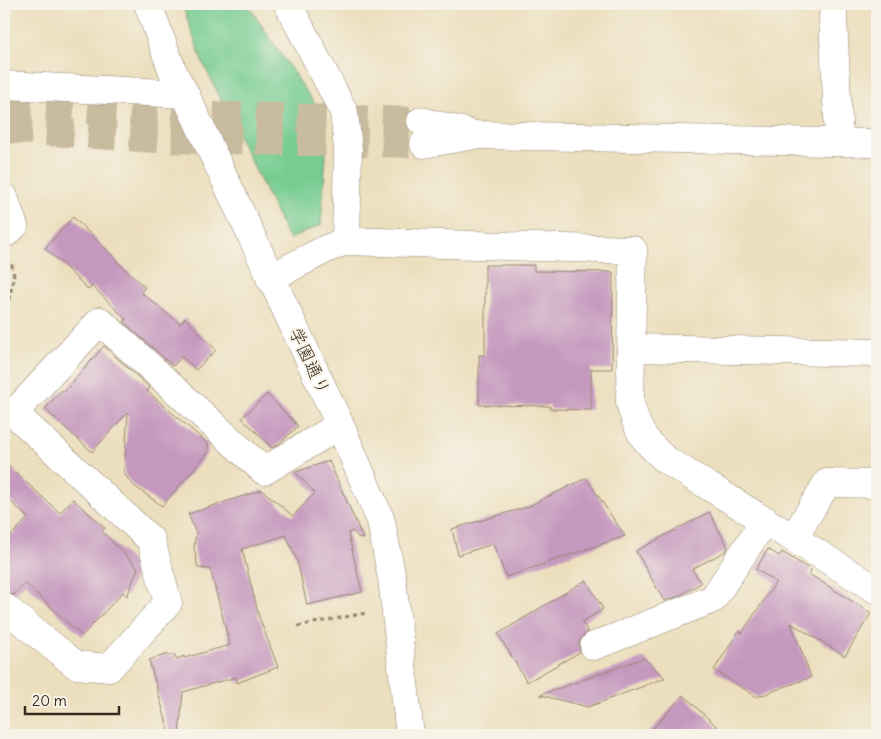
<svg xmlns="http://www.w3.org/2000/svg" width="881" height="739" viewBox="0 0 881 739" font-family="Delius,'Klee One',sans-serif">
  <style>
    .green { fill: #76cc91; stroke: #587b58 }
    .building { fill: #c598be }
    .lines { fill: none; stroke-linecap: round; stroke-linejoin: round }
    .secondary-tunnel { stroke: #c9bb9e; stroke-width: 28; stroke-dasharray: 28 14; stroke-linecap: butt }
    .street-casing { stroke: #94846e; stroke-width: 29 }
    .secondary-casing { stroke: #94846e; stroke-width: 29 }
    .path { stroke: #94846e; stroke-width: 3; stroke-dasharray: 4 4; stroke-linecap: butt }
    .street { stroke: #fff; stroke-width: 28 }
    .secondary { stroke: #fff; stroke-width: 28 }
    .labels { text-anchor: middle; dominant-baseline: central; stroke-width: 4; stroke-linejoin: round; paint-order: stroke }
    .street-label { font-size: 18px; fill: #3b2a1e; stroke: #f7f3e8 }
  </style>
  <rect width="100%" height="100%" fill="#f7f3e8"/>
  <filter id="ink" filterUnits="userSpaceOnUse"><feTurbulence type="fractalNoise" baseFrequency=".02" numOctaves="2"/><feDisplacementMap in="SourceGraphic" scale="10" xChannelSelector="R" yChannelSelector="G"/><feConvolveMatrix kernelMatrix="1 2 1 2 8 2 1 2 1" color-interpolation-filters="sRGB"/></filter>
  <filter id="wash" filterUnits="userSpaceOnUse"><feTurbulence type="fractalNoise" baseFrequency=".0096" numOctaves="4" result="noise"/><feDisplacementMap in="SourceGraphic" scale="20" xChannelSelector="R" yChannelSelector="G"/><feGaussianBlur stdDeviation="1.12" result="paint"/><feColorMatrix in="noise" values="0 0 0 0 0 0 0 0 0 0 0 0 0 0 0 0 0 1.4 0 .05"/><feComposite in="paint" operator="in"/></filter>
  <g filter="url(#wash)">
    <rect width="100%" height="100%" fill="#ecdfbe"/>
    <!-- green -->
    <polygon class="green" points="182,4 247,4 316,106 326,156 321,225 289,239 202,61"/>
    <g id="blocks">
      <!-- building -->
      <g class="building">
        <polygon points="73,217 117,260 116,261 145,287 141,292 180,324 185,318 216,350 196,370 182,357 173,366 124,322 126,319 92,286 89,290 45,248"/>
        <polygon points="485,265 534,265 534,271 613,272 612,369 591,369 591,410 550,409 550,406 479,405 479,355 485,355"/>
        <polygon points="104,346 150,388 147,391 208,444 208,453 162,506 133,485 124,474 128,412 92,452 45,409 62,390 64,392"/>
        <polygon points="267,394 298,426 280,443 272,448 242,418"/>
        <polygon points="329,461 363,538 360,539 352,531 348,533 362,592 307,605 297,560 286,535 242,549 259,617 278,667 237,683 236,677 183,692 179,735 170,735 149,660 165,655 175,655 176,659 184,656 184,658 230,645 210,569 198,568 194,547 196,533 188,514 262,490 293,516 315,493 295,472"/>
        <polygon points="4,462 60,513 73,499 105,528 102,531 138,568 127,596 123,592 82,636 25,583 14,595 4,592 4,543 28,518 4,495"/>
        <polygon points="586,478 625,536 506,577 493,544 458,555 452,529 527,507"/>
        <polygon points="709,512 728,547 726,551 692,569 701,583 679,596 664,601 636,551"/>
        <polygon points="768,549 779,556 782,552 811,570 809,574 871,613 845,656 791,623 811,677 757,697 714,670 739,631 742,633 776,582 756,569"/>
        <polygon points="586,580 603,609 582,622 588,632 582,637 579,643 580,652 527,682 498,634"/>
        <polygon points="644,658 665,678 588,707 540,695"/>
        <polygon points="683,695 726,735 647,735"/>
      </g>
    </g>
  </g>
  <g filter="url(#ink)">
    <use href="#blocks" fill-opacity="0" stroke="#94846e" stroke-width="1"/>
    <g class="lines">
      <!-- secondary-tunnel -->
      <g class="secondary-tunnel">
        <polyline points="4,105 157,114 421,121"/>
        <polyline points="4,129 156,139 424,144"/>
      </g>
      <defs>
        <g id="street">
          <polyline points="148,4 173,72 185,94 340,425 381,521 392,579 410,735"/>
          <polyline points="288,4 344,112 348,149 346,241"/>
          <polyline points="834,4 833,18 839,141"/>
          <polyline points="4,85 185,94"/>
          <polyline points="4,197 14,226 6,233"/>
          <path d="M270,278L326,249L346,241L633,250L630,403C638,432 643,440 666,460L877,590"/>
          <polyline points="632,348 877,353"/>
          <polyline points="794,537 827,483 877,484"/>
          <polyline points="4,607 76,665 109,668 168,603 151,540 14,413 100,321 264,471 340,425"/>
          <polyline points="594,646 713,599 765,520"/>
        </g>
        <g id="secondary">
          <polyline points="421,121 466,132"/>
          <polyline points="424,144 475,135 877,143"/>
        </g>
      </defs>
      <!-- street casing -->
      <use href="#street" class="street-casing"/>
      <!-- secondary casing -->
      <use href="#secondary" class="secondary-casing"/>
      <!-- path -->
      <g class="path">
        <polyline points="4,323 14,276 11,261"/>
        <polyline points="298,626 366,613"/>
      </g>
      <!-- street -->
      <use href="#street" class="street"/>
      <!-- secondary -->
      <use href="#secondary" class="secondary"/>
    </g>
  </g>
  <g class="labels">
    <!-- street labels -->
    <g class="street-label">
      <text transform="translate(310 361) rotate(65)">学園通り</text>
    </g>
  </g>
  <!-- margin -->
  <rect width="881" height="739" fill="none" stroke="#f7f3e8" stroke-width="20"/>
  <!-- scale -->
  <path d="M25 706v8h94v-8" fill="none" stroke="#3b2a1e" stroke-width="2.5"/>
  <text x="32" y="706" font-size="15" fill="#3b2a1e" stroke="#f7f3e8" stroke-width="4" paint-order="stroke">20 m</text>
</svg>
